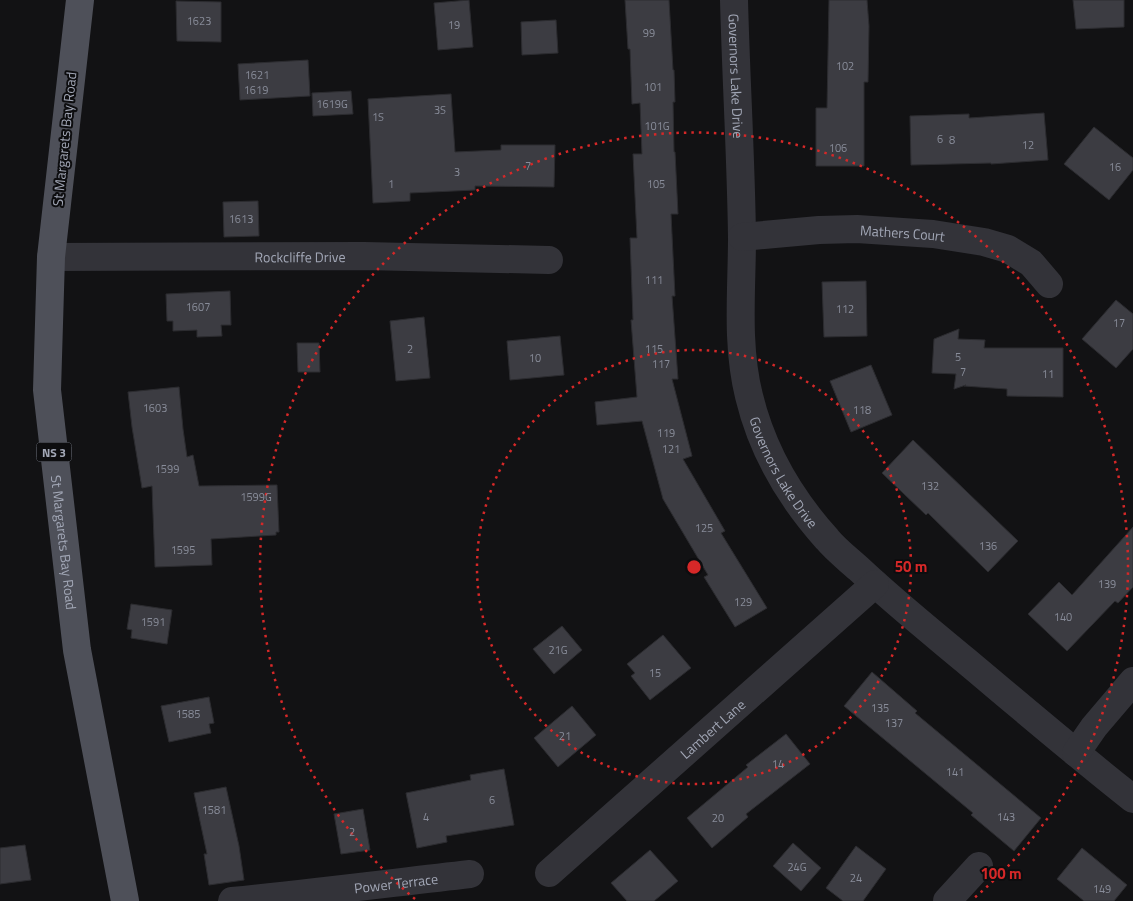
<svg xmlns="http://www.w3.org/2000/svg" width="1133" height="901" viewBox="0 0 1133 901" font-family="'Titillium Web',sans-serif">
  <style>
    .building { fill: #3c3c42; stroke: #2c2c30 }
    .lines { fill: none; stroke-linecap: round; stroke-linejoin: round }
    .minor { stroke: #333339; stroke-width: 28 }
    .primary { stroke: #4e5059; stroke-width: 28 }
    .ring { fill: none; stroke: #d62828; stroke-width: 2.5; stroke-dasharray: 2.5 5 }
    .labels { text-anchor: middle; dominant-baseline: central; stroke-width: 4; stroke-linejoin: round; paint-order: stroke }
    .number-label { font-size: 11px; fill: #888c99 }
    .shield { fill: #0d0d0f; stroke: #757984; stroke-width: 1 }
    .shield-label { font-size: 12px; font-weight: bold; fill: #a2a7b6 }
    .street-label { font-size: 14px; fill: #a2a7b6; stroke: #0d0d0f }
    .centre { fill: #d62828; stroke: #0d0d0f; stroke-width: 2.5 }
    .ring-label { font-size: 15px; text-anchor: middle; font-weight: bold; fill: #d62828; stroke: #0d0d0f; stroke-width: 4; stroke-linejoin: round; paint-order: stroke }
  </style>
  <rect width="100%" height="100%" fill="#121214"/>
  <!-- building -->
  <g class="building">
    <polygon points="469,0 473,47 438,50 434,3"/>
    <polygon points="625,0 669,0 673,70 674,70 675,102 673,102 674,152 675,152 678,214 671,214 675,296 672,296 678,379 672,379 692,456 683,459 725,531 721,533 767,608 735,627 704,577 708,575 663,499 642,421 597,425 595,402 637,397 631,320 633,320 630,238 637,238 633,154 642,154 640,103 632,104 630,49 628,49"/>
    <polygon points="829,0 867,0 869,26 868,82 864,82 864,166 816,166 816,108 827,108"/>
    <polygon points="1073,0 1124,0 1124,27 1076,29"/>
    <polygon points="176,1 221,2 221,42 177,41"/>
    <polygon points="556,20 558,53 522,55 521,22"/>
    <polygon points="308,60 310,96 240,100 238,64"/>
    <polygon points="351,91 353,114 313,116 312,93"/>
    <polygon points="451,94 455,152 501,150 501,145 555,145 554,187 475,186 475,190 410,193 410,201 373,203 368,99"/>
    <polygon points="1044,113 1048,160 991,164 991,163 911,165 910,116 969,114 969,118"/>
    <polygon points="1094,127 1133,158 1133,170 1109,200 1064,164"/>
    <polygon points="258,201 259,236 224,237 223,202"/>
    <polygon points="866,281 867,336 824,337 822,282"/>
    <polygon points="230,291 231,325 221,325 222,336 197,337 197,330 173,331 173,321 167,321 166,294"/>
    <polygon points="1116,300 1133,314 1133,349 1116,368 1082,339"/>
    <polygon points="424,317 430,378 396,381 390,321"/>
    <polygon points="959,329 958,339 985,340 984,348 1063,348 1063,397 1007,396 1007,389 964,386 966,385 954,389 956,374 932,373 934,339"/>
    <polygon points="560,336 564,375 510,380 507,341"/>
    <polygon points="297,343 319,343 320,372 298,372"/>
    <polygon points="871,365 892,415 851,432 830,381"/>
    <polygon points="179,387 183,429 187,457 193,455 199,486 277,485 279,532 276,532 276,535 211,539 212,565 155,567 152,486 142,488 132,427 128,392"/>
    <polygon points="913,440 1018,541 988,572 928,513 926,515 882,473"/>
    <polygon points="1133,527 1133,587 1118,603 1115,601 1067,651 1028,614 1059,582 1072,595"/>
    <polygon points="131,604 172,610 167,644 131,638 132,630 127,629"/>
    <polygon points="562,626 582,650 554,674 533,649"/>
    <polygon points="663,635 691,668 650,700 631,676 635,673 627,664"/>
    <polygon points="872,672 917,711 915,713 1041,818 1014,851 971,815 973,813 844,706"/>
    <polygon points="209,697 214,723 209,724 211,733 169,742 161,706"/>
    <polygon points="572,706 596,735 558,767 534,738"/>
    <polygon points="786,734 810,764 746,814 748,817 712,848 687,818 748,767 746,765"/>
    <polygon points="504,769 514,825 446,836 447,842 417,848 406,793 471,780 470,775"/>
    <polygon points="226,787 239,846 244,880 209,885 204,854 207,854 194,793"/>
    <polygon points="363,809 370,850 341,854 334,814"/>
    <polygon points="793,843 821,868 801,891 773,866"/>
    <polygon points="25,845 31,880 0,884 0,848"/>
    <polygon points="856,846 886,869 863,901 843,901 826,888"/>
    <polygon points="1082,848 1127,885 1114,901 1084,901 1057,879"/>
    <polygon points="650,850 678,881 654,901 627,901 611,883"/>
  </g>
  <g class="lines">
    <!-- minor -->
    <g class="minor">
      <path id="s1" d="M734,0C736,79 741,158 742,237C742,290 736,344 749,396C762,450 790,498 827,539C836,550 848,559 859,569C893,601 929,630 965,660C1021,707 1076,754 1133,799"/>
      <path id="s2" d="M742,237L819,230L857,229L933,234L984,242L1008,249L1031,263L1049,284"/>
      <path id="s3" d="M51,257L364,256L549,260"/>
      <polyline points="1076,753 1094,727 1133,681"/>
      <path id="s4" d="M549,873L875,584"/>
      <path id="s5" d="M232,901C311,893 391,883 470,874"/>
      <polyline points="947,901 979,866"/>
    </g>
    <!-- primary -->
    <path class="primary" id="s6" d="M80,0L51,257L47,390L77,650L125,901"/>
  </g>
  <!-- distance rings -->
  <g class="ring">
    <circle cx="694" cy="567" r="217"/>
    <path d="M415 899A434 434 0 1 1 973 899"/>
  </g>
  <g class="labels">
    <!-- number labels -->
    <g class="number-label">
      <text x="199" y="21">1623</text>
      <text x="454" y="25">19</text>
      <text x="649" y="33">99</text>
      <text x="845" y="66">102</text>
      <text x="257" y="75">1621</text>
      <text x="653" y="87">101</text>
      <text x="256" y="90">1619</text>
      <text x="332" y="104">1619G</text>
      <text x="440" y="110">3S</text>
      <text x="378" y="117">1S</text>
      <text x="657" y="126">101G</text>
      <text x="940" y="139">6</text>
      <text x="952" y="140">8</text>
      <text x="1028" y="145">12</text>
      <text x="838" y="148">106</text>
      <text x="528" y="166">7</text>
      <text x="1115" y="167">16</text>
      <text x="457" y="172">3</text>
      <text x="391" y="184">1</text>
      <text x="656" y="184">105</text>
      <text x="241" y="219">1613</text>
      <text x="654" y="280">111</text>
      <text x="198" y="307">1607</text>
      <text x="845" y="309">112</text>
      <text x="1119" y="323">17</text>
      <text x="410" y="349">2</text>
      <text x="654" y="349">115</text>
      <text x="958" y="357">5</text>
      <text x="535" y="358">10</text>
      <text x="661" y="364">117</text>
      <text x="963" y="372">7</text>
      <text x="1048" y="374">11</text>
      <text x="155" y="408">1603</text>
      <text x="862" y="410">118</text>
      <text x="666" y="433">119</text>
      <text x="671" y="449">121</text>
      <text x="167" y="469">1599</text>
      <text x="930" y="486">132</text>
      <text x="256" y="497">1599G</text>
      <text x="704" y="528">125</text>
      <text x="988" y="546">136</text>
      <text x="183" y="550">1595</text>
      <text x="1107" y="584">139</text>
      <text x="743" y="602">129</text>
      <text x="1063" y="617">140</text>
      <text x="153" y="622">1591</text>
      <text x="558" y="650">21G</text>
      <text x="655" y="673">15</text>
      <text x="880" y="708">135</text>
      <text x="188" y="714">1585</text>
      <text x="894" y="723">137</text>
      <text x="565" y="736">21</text>
      <text x="778" y="764">14</text>
      <text x="955" y="772">141</text>
      <text x="492" y="800">6</text>
      <text x="214" y="810">1581</text>
      <text x="426" y="817">4</text>
      <text x="1006" y="817">143</text>
      <text x="718" y="818">20</text>
      <text x="352" y="832">2</text>
      <text x="797" y="867">24G</text>
      <text x="856" y="878">24</text>
      <text x="1102" y="889">149</text>
    </g>
    <!-- shield labels -->
    <rect class="shield" x="36.5" y="442.5" width="35" height="19" rx="4"/>
    <g class="shield-label">
      <text x="54" y="452">NS 3</text>
    </g>
    <!-- street labels -->
    <g class="street-label">
      <text stroke="none"><textPath href="#s1" startOffset="76">Governors Lake Drive</textPath></text>
      <text transform="translate(64 139) rotate(-84)">St Margarets Bay Road</text>
      <text stroke="none"><textPath href="#s2" startOffset="161">Mathers Court</textPath></text>
      <text stroke="none"><textPath href="#s3" startOffset="249">Rockcliffe Drive</textPath></text>
      <text stroke="none"><textPath href="#s1" startOffset="481">Governors Lake Drive</textPath></text>
      <text stroke="none"><textPath href="#s6" startOffset="545">St Margarets Bay Road</textPath></text>
      <text stroke="none"><textPath href="#s4" startOffset="218">Lambert Lane</textPath></text>
      <text stroke="none"><textPath href="#s5" startOffset="165">Power Terrace</textPath></text>
    </g>
  </g>
  <circle cx="694" cy="567" r="8" class="centre"/>
  <g class="ring-label">
    <text x="911" y="572">50 m</text>
    <text x="1001" y="879">100 m</text>
  </g>
</svg>
